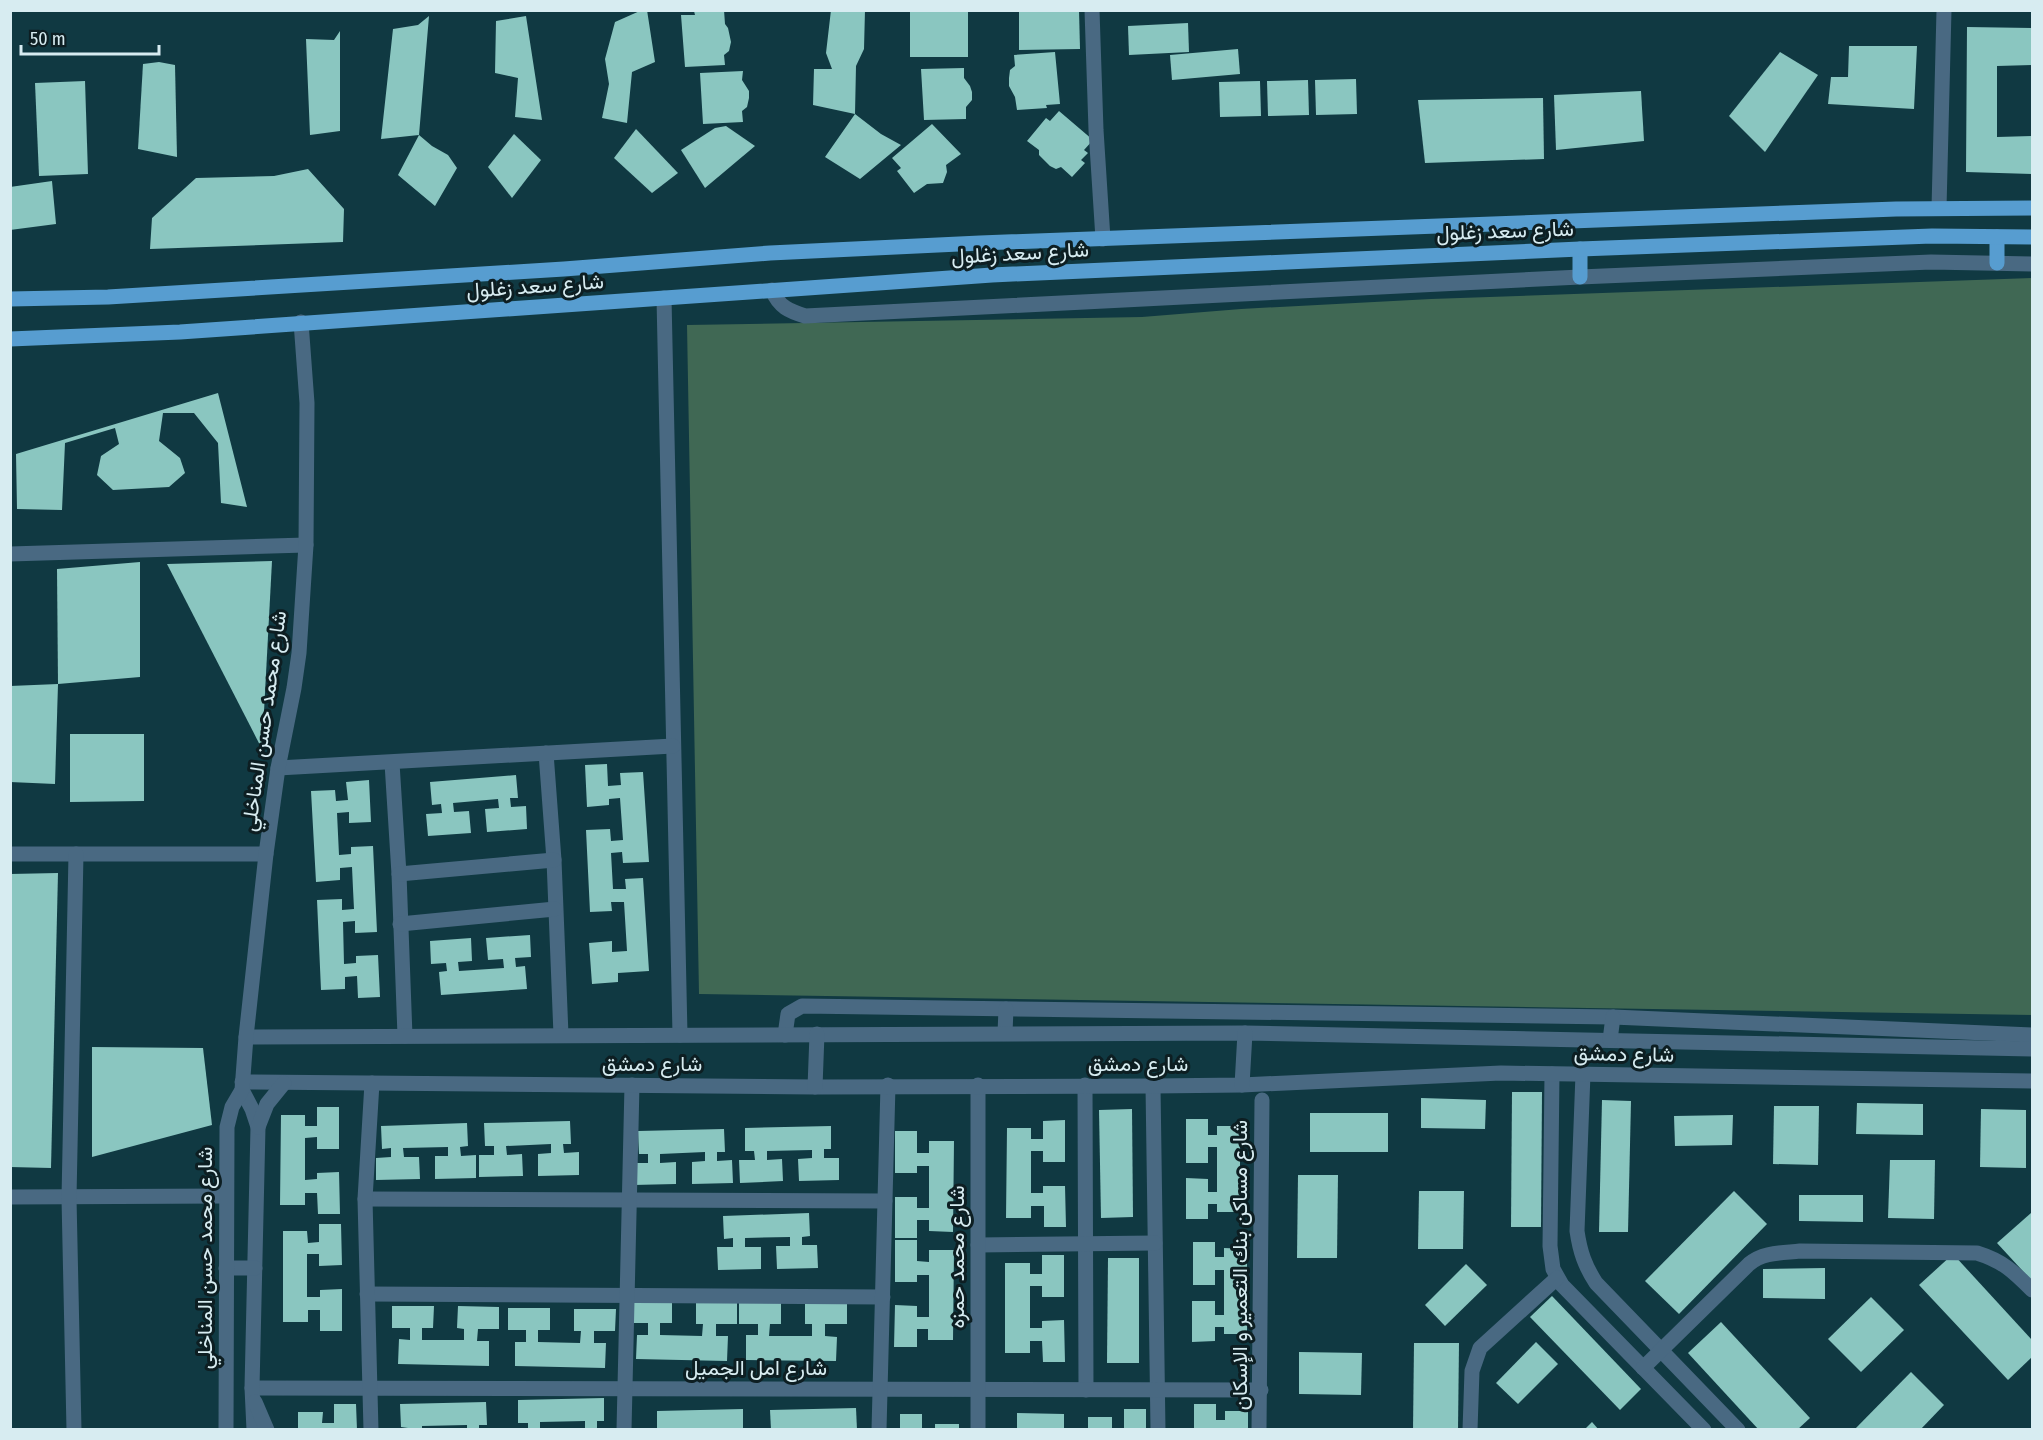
<svg xmlns="http://www.w3.org/2000/svg" width="2043" height="1440" viewBox="0 0 2043 1440" font-family="'Fira Sans Condensed',Vazirmatn,sans-serif">
  <style>
    .green { fill: #406854 }
    .building { fill: #8ac6c0 }
    .lines { fill: none; stroke-linecap: round; stroke-linejoin: round }
    .minor { stroke: #496982; stroke-width: 15 }
    .tertiary { stroke: #496982; stroke-width: 15 }
    .primary { stroke: #579dd0; stroke-width: 15 }
    .labels { text-anchor: middle; dominant-baseline: central; stroke-width: 6; stroke-linejoin: round; paint-order: stroke }
    .street-label { font-size: 21px; fill: #d7ecf1; stroke: #0d1e22 }
  </style>
  <rect width="100%" height="100%" fill="#103942"/>
  <!-- green -->
  <polygon class="green" points="2032,278 2032,1015 699,994 687,325 1142,317 1241,309 1431,299"/>
  <!-- building -->
  <g class="building">
    <polygon points="642,10 647,10 655,62 632,72 627,123 602,118 609,84 605,59 615,22"/>
    <polygon points="724,10 725,24 728,28 731,42 729,51 724,55 725,65 685,67 681,15 695,15 694,11"/>
    <polygon points="831,10 865,10 864,49 856,66 855,114 813,105 814,69 832,69 826,53"/>
    <rect x="910" y="10" width="58" height="47"/>
    <polygon points="1019,10 1079,10 1080,49 1019,50"/>
    <polygon points="429,16 419,135 432,146 448,155 457,168 435,206 398,175 419,135 381,139 393,29 418,25"/>
    <polygon points="526,16 542,120 515,117 518,78 495,73 496,21"/>
    <polygon points="1188,23 1189,52 1129,55 1128,26"/>
    <polygon points="1967,27 2032,28 2032,65 1997,66 1997,137 2032,136 2032,174 1966,172"/>
    <polygon points="340,31 340,131 310,135 306,39 334,40"/>
    <polygon points="1849,46 1917,46 1914,109 1828,104 1831,77 1848,77"/>
    <polygon points="1238,49 1240,74 1172,80 1170,55"/>
    <polygon points="1055,52 1060,104 1046,105 1047,108 1017,110 1015,97 1009,86 1009,78 1010,70 1015,66 1014,55"/>
    <polygon points="1780,52 1818,75 1765,152 1729,116"/>
    <polygon points="159,62 175,65 177,157 138,149 143,64"/>
    <polygon points="964,68 964,78 970,86 972,92 972,100 966,107 966,119 924,120 921,69"/>
    <polygon points="743,71 742,80 749,91 749,98 747,107 742,111 743,122 703,124 700,73"/>
    <polygon points="1356,79 1357,114 1316,115 1315,80"/>
    <polygon points="1308,80 1309,115 1268,116 1267,81"/>
    <polygon points="85,81 88,174 39,176 35,83"/>
    <polygon points="1260,81 1261,116 1220,117 1219,82"/>
    <polygon points="1641,91 1644,141 1556,150 1554,95"/>
    <polygon points="1543,98 1544,159 1425,163 1418,100"/>
    <polygon points="1059,111 1093,140 1084,150 1088,153 1081,160 1085,163 1072,177 1061,167 1056,169 1050,166 1039,155 1039,150 1027,141 1046,118 1050,121"/>
    <polygon points="855,114 881,134 901,145 860,179 825,157"/>
    <polygon points="932,124 961,154 946,165 947,172 943,183 927,184 914,193 897,171 901,168 892,158"/>
    <polygon points="726,126 755,146 705,188 681,150 715,128"/>
    <polygon points="636,129 678,173 652,193 614,158"/>
    <polygon points="514,134 541,160 512,198 488,167"/>
    <polygon points="308,169 344,209 343,242 150,249 152,218 196,178 274,176"/>
    <polygon points="52,181 56,224 10,230 10,187"/>
    <polygon points="218,393 247,507 221,503 218,443 194,413 163,413 159,441 180,458 185,473 169,487 113,490 97,475 101,456 119,444 115,428 65,443 62,510 17,509 16,454"/>
    <polygon points="272,561 262,749 167,564"/>
    <polygon points="140,562 140,677 58,684 57,569"/>
    <polygon points="58,684 55,784 10,782 10,686"/>
    <polygon points="70,734 144,734 144,801 70,802"/>
    <polygon points="607,764 608,786 621,785 620,773 643,772 649,862 623,863 622,852 611,853 613,889 626,889 625,879 643,878 649,971 618,973 618,982 592,984 589,943 612,941 612,952 627,951 624,902 611,902 612,911 590,912 586,830 610,829 611,841 623,840 620,798 609,799 609,805 587,807 585,765"/>
    <polygon points="516,775 518,798 510,798 511,807 526,806 527,829 487,832 485,809 499,808 498,799 453,803 454,812 469,811 471,833 428,836 426,814 442,813 441,804 432,805 430,782"/>
    <polygon points="369,780 371,822 349,823 349,812 337,813 339,855 351,854 351,847 373,846 377,932 355,933 355,921 343,922 344,964 356,963 356,956 378,955 380,997 358,998 357,976 345,977 345,989 321,990 317,900 342,899 342,910 354,909 353,889 352,867 340,868 340,880 316,882 311,791 335,790 336,801 348,800 346,782"/>
    <polygon points="58,873 51,1168 10,1167 10,874"/>
    <polygon points="530,935 531,957 515,958 516,967 525,966 527,989 441,995 439,972 447,971 446,963 431,964 430,941 471,938 472,961 458,962 459,971 504,968 503,959 488,960 486,938"/>
    <polygon points="92,1047 203,1048 212,1125 92,1157"/>
    <polygon points="1512,1092 1542,1092 1541,1227 1511,1227"/>
    <polygon points="1421,1098 1486,1100 1485,1129 1421,1128"/>
    <polygon points="1602,1100 1631,1101 1628,1232 1599,1232"/>
    <polygon points="1857,1103 1923,1104 1923,1135 1856,1134"/>
    <polygon points="1774,1106 1819,1106 1818,1165 1773,1164"/>
    <polygon points="317,1107 339,1107 339,1149 317,1149 317,1137 305,1138 305,1180 317,1179 317,1173 339,1172 340,1214 318,1214 317,1193 305,1193 305,1205 280,1205 281,1115 305,1115 305,1126 317,1126"/>
    <polygon points="1132,1109 1133,1217 1101,1218 1099,1110"/>
    <polygon points="1981,1109 2026,1110 2026,1168 1980,1167"/>
    <rect x="1310" y="1113" width="78" height="39"/>
    <polygon points="1733,1115 1732,1145 1675,1146 1674,1116"/>
    <polygon points="1186,1119 1208,1119 1208,1135 1217,1135 1217,1126 1240,1126 1240,1212 1217,1212 1217,1204 1208,1204 1208,1219 1186,1219 1186,1178 1208,1179 1208,1192 1217,1192 1217,1147 1208,1147 1208,1163 1186,1163"/>
    <polygon points="1065,1120 1065,1162 1043,1162 1043,1151 1031,1151 1031,1193 1043,1193 1043,1186 1065,1186 1066,1227 1044,1227 1044,1206 1031,1206 1031,1218 1006,1218 1007,1128 1031,1128 1031,1139 1043,1139 1043,1121"/>
    <polygon points="570,1121 571,1144 563,1144 564,1153 579,1152 579,1175 538,1176 538,1154 551,1153 551,1144 506,1146 507,1155 522,1154 523,1176 479,1177 479,1155 494,1155 494,1146 485,1146 484,1123"/>
    <polygon points="467,1123 468,1146 460,1147 461,1156 476,1155 476,1178 435,1179 435,1156 448,1156 448,1147 403,1148 404,1157 419,1157 420,1179 376,1180 376,1158 391,1157 391,1148 382,1149 381,1126"/>
    <polygon points="831,1126 831,1149 824,1149 824,1158 839,1158 839,1180 799,1181 798,1159 812,1158 812,1150 767,1151 767,1160 782,1159 783,1181 740,1183 739,1160 755,1160 754,1151 745,1151 745,1128"/>
    <polygon points="724,1129 725,1152 717,1152 717,1161 732,1160 733,1183 692,1184 692,1162 705,1161 705,1152 660,1154 660,1163 676,1162 676,1184 633,1185 632,1163 648,1163 648,1154 639,1154 638,1131"/>
    <polygon points="895,1131 917,1131 917,1153 929,1153 929,1141 954,1141 953,1232 929,1231 929,1220 917,1220 917,1238 895,1238 895,1197 917,1197 917,1208 929,1208 929,1166 917,1166 917,1173 895,1173"/>
    <polygon points="1890,1160 1935,1160 1934,1219 1888,1218"/>
    <polygon points="1298,1175 1338,1175 1337,1258 1297,1258"/>
    <polygon points="1419,1191 1464,1191 1463,1249 1418,1249"/>
    <polygon points="1734,1191 1767,1224 1679,1314 1645,1281"/>
    <polygon points="1799,1195 1863,1195 1863,1222 1799,1221"/>
    <polygon points="809,1213 810,1236 802,1237 802,1245 817,1245 818,1268 777,1269 776,1246 790,1246 790,1237 745,1238 745,1247 761,1247 761,1269 718,1270 717,1247 733,1247 733,1238 724,1239 723,1216"/>
    <polygon points="2031,1213 2032,1215 2032,1281 1997,1243"/>
    <polygon points="319,1224 341,1224 342,1265 319,1266 319,1254 307,1254 307,1297 320,1297 320,1290 342,1289 342,1331 320,1331 320,1310 308,1310 308,1322 283,1322 283,1231 307,1231 308,1243 319,1242"/>
    <polygon points="895,1240 917,1240 917,1261 929,1262 929,1250 954,1250 953,1340 928,1340 928,1329 917,1329 917,1347 894,1347 895,1305 917,1306 917,1317 929,1317 929,1275 917,1275 917,1282 895,1282"/>
    <polygon points="1193,1242 1215,1242 1215,1257 1224,1257 1224,1248 1247,1249 1247,1334 1224,1334 1224,1327 1215,1327 1215,1341 1192,1342 1192,1301 1215,1301 1215,1315 1224,1315 1224,1270 1215,1270 1215,1285 1193,1285"/>
    <polygon points="1953,1254 2032,1340 2032,1357 2008,1380 1919,1285"/>
    <polygon points="1042,1255 1064,1255 1064,1297 1042,1297 1042,1286 1030,1286 1030,1328 1042,1328 1042,1321 1064,1320 1065,1362 1043,1362 1042,1341 1030,1341 1030,1353 1005,1353 1005,1263 1030,1263 1030,1274 1042,1274"/>
    <polygon points="1108,1258 1139,1258 1139,1363 1107,1363"/>
    <polygon points="1466,1264 1487,1285 1445,1326 1425,1305"/>
    <polygon points="1825,1268 1825,1299 1763,1298 1763,1269"/>
    <polygon points="1552,1296 1641,1389 1620,1410 1530,1317"/>
    <polygon points="1871,1297 1904,1330 1861,1372 1828,1339"/>
    <polygon points="630,1301 672,1301 672,1323 660,1323 660,1335 702,1336 703,1324 696,1324 696,1302 737,1302 737,1324 716,1324 716,1336 728,1336 727,1361 636,1359 637,1335 648,1335 648,1323 630,1323"/>
    <polygon points="739,1301 781,1302 781,1324 770,1324 769,1336 812,1336 812,1324 805,1324 805,1302 847,1302 847,1324 825,1324 825,1336 837,1337 836,1361 746,1360 746,1335 758,1335 758,1324 739,1324"/>
    <polygon points="392,1306 434,1306 433,1328 422,1328 422,1340 464,1340 464,1329 457,1328 458,1306 499,1307 499,1329 478,1329 477,1341 489,1341 489,1366 398,1364 399,1339 410,1340 410,1328 392,1328"/>
    <polygon points="508,1308 550,1308 550,1330 538,1330 538,1342 580,1343 581,1331 574,1331 574,1309 616,1309 615,1331 594,1331 594,1343 606,1343 605,1368 515,1366 515,1342 526,1342 526,1330 508,1330"/>
    <polygon points="1721,1322 1810,1418 1797,1430 1759,1430 1688,1353"/>
    <polygon points="1536,1342 1558,1364 1518,1404 1496,1383"/>
    <polygon points="1414,1343 1459,1343 1458,1430 1413,1430"/>
    <polygon points="1299,1352 1362,1353 1361,1395 1299,1394"/>
    <polygon points="1911,1372 1944,1405 1920,1430 1854,1430"/>
    <polygon points="604,1398 604,1421 597,1421 597,1430 585,1430 585,1421 540,1422 540,1430 528,1430 528,1423 518,1423 518,1400"/>
    <polygon points="486,1402 487,1425 479,1425 479,1430 467,1430 467,1425 422,1426 422,1430 401,1427 400,1404"/>
    <polygon points="334,1404 356,1404 357,1430 298,1430 298,1412 323,1412 322,1423 334,1423"/>
    <polygon points="1194,1404 1216,1404 1216,1420 1225,1420 1225,1411 1248,1411 1248,1430 1194,1430"/>
    <polygon points="856,1408 857,1430 771,1430 770,1410"/>
    <polygon points="743,1409 743,1430 657,1430 657,1411"/>
    <rect x="1124" y="1409" width="22" height="21"/>
    <polygon points="1017,1413 1064,1414 1064,1430 1017,1430"/>
    <rect x="900" y="1414" width="22" height="16"/>
    <rect x="1088" y="1417" width="24" height="13"/>
    <polygon points="1592,1422 1599,1430 1584,1430"/>
    <rect x="935" y="1424" width="24" height="6"/>
  </g>
  <g class="lines">
    <!-- minor -->
    <g class="minor">
      <polyline points="1092,10 1096,130 1103,239"/>
      <polyline points="1939,208 1944,10"/>
      <path d="M772,290C779,307 789,311 805,316L1580,277L1931,262L2032,264"/>
      <polyline points="664,298 680,1035"/>
      <polyline points="10,554 306,545"/>
      <polyline points="546,753 554,860 561,1035"/>
      <polyline points="392,763 399,874 405,1036"/>
      <polyline points="278,768 673,746"/>
      <polyline points="10,854 266,854"/>
      <polyline points="399,874 554,860"/>
      <polyline points="400,924 555,909"/>
      <polyline points="785,1035 788,1014 802,1006 1613,1017 2032,1035"/>
      <polyline points="1552,1074 1550,1246 1553,1269 1562,1285 1704,1430"/>
      <path d="M1583,1074L1577,1231C1580,1252 1585,1266 1596,1283L1738,1430"/>
      <polyline points="1085,1085 1086,1390"/>
      <polyline points="1153,1086 1158,1430"/>
      <polyline points="10,1197 226,1196"/>
      <polyline points="365,1199 885,1201"/>
      <polyline points="978,1245 1155,1243"/>
      <polyline points="367,1294 883,1297"/>
      <path d="M1643,1368L1749,1264C1763,1252 1782,1253 1800,1251L1977,1253C2003,1261 2014,1272 2032,1290"/>
      <polyline points="252,1388 1261,1390"/>
      <polyline points="74,1430 69,1198 76,854"/>
      <polyline points="371,1430 365,1199 372,1083"/>
      <polyline points="624,1430 632,1085"/>
      <polyline points="879,1430 888,1085"/>
      <polyline points="978,1430 978,1085"/>
      <polyline points="1259,1430 1262,1100"/>
      <polyline points="1470,1430 1472,1371 1480,1348 1557,1278"/>
    </g>
    <!-- tertiary -->
    <g class="tertiary">
      <polyline points="1005,1033 1006,1009"/>
      <polyline points="246,1037 1245,1033 2032,1049"/>
      <polyline points="1610,1040 1613,1017"/>
      <polyline points="242,1082 815,1087 1153,1086 1242,1085 1501,1073 2032,1081"/>
      <polyline points="1242,1085 1245,1033"/>
      <polyline points="815,1087 817,1034"/>
      <polyline points="242,1090 252,1109 258,1127 252,1388 254,1430"/>
      <polyline points="258,1127 267,1104 284,1083"/>
      <polyline points="226,1268 255,1268"/>
      <polyline points="255,1402 267,1430"/>
      <polyline points="226,1430 227,1127 232,1107 242,1090 246,1037 266,854 278,768 294,688 299,653 306,545 307,403 301,322"/>
    </g>
    <!-- primary -->
    <g class="primary">
      <polyline points="1997,263 1997,237"/>
      <polyline points="1580,277 1580,249"/>
      <polyline points="10,299 108,297 564,269 770,253 980,243 1896,209 2032,208"/>
      <polyline points="10,339 180,332 992,275 1580,249 1932,236 2032,237"/>
    </g>
  </g>
  <g class="labels">
    <!-- street labels -->
    <g class="street-label">
      <text transform="translate(1505 231) rotate(-2)">شارع سعد زغلول</text>
      <text transform="translate(1020 253) rotate(-3)">شارع سعد زغلول</text>
      <text transform="translate(535 286) rotate(-4)">شارع سعد زغلول</text>
      <text transform="translate(264 721) rotate(-82)">شارع محمد حسن المناخلي</text>
      <text transform="translate(1624 1054) rotate(1)">شارع دمشق</text>
      <text x="652" y="1064">شارع دمشق</text>
      <text x="1138" y="1064">شارع دمشق</text>
      <text transform="translate(957 1257) rotate(-90)">شارع محمد حمزه</text>
      <text transform="translate(205 1258) rotate(-90)">شارع محمد حسن المناخلي</text>
      <text transform="translate(1240 1265) rotate(-90)">شارع مساكن بنك التعمير و الإسكان</text>
      <text x="756" y="1368">شارع امل الجميل</text>
    </g>
  </g>
  <!-- border -->
  <rect width="2043" height="1440" fill="none" stroke="#d7ecf1" stroke-width="24"/>
  <!-- scale -->
  <path d="M21 45v9h138v-9" fill="none" stroke="#d7ecf1" stroke-width="3"/>
  <text x="30" y="45" font-size="18" fill="#d7ecf1" stroke="#0d1e22" stroke-width="4.5" paint-order="stroke">50 m</text>
</svg>
